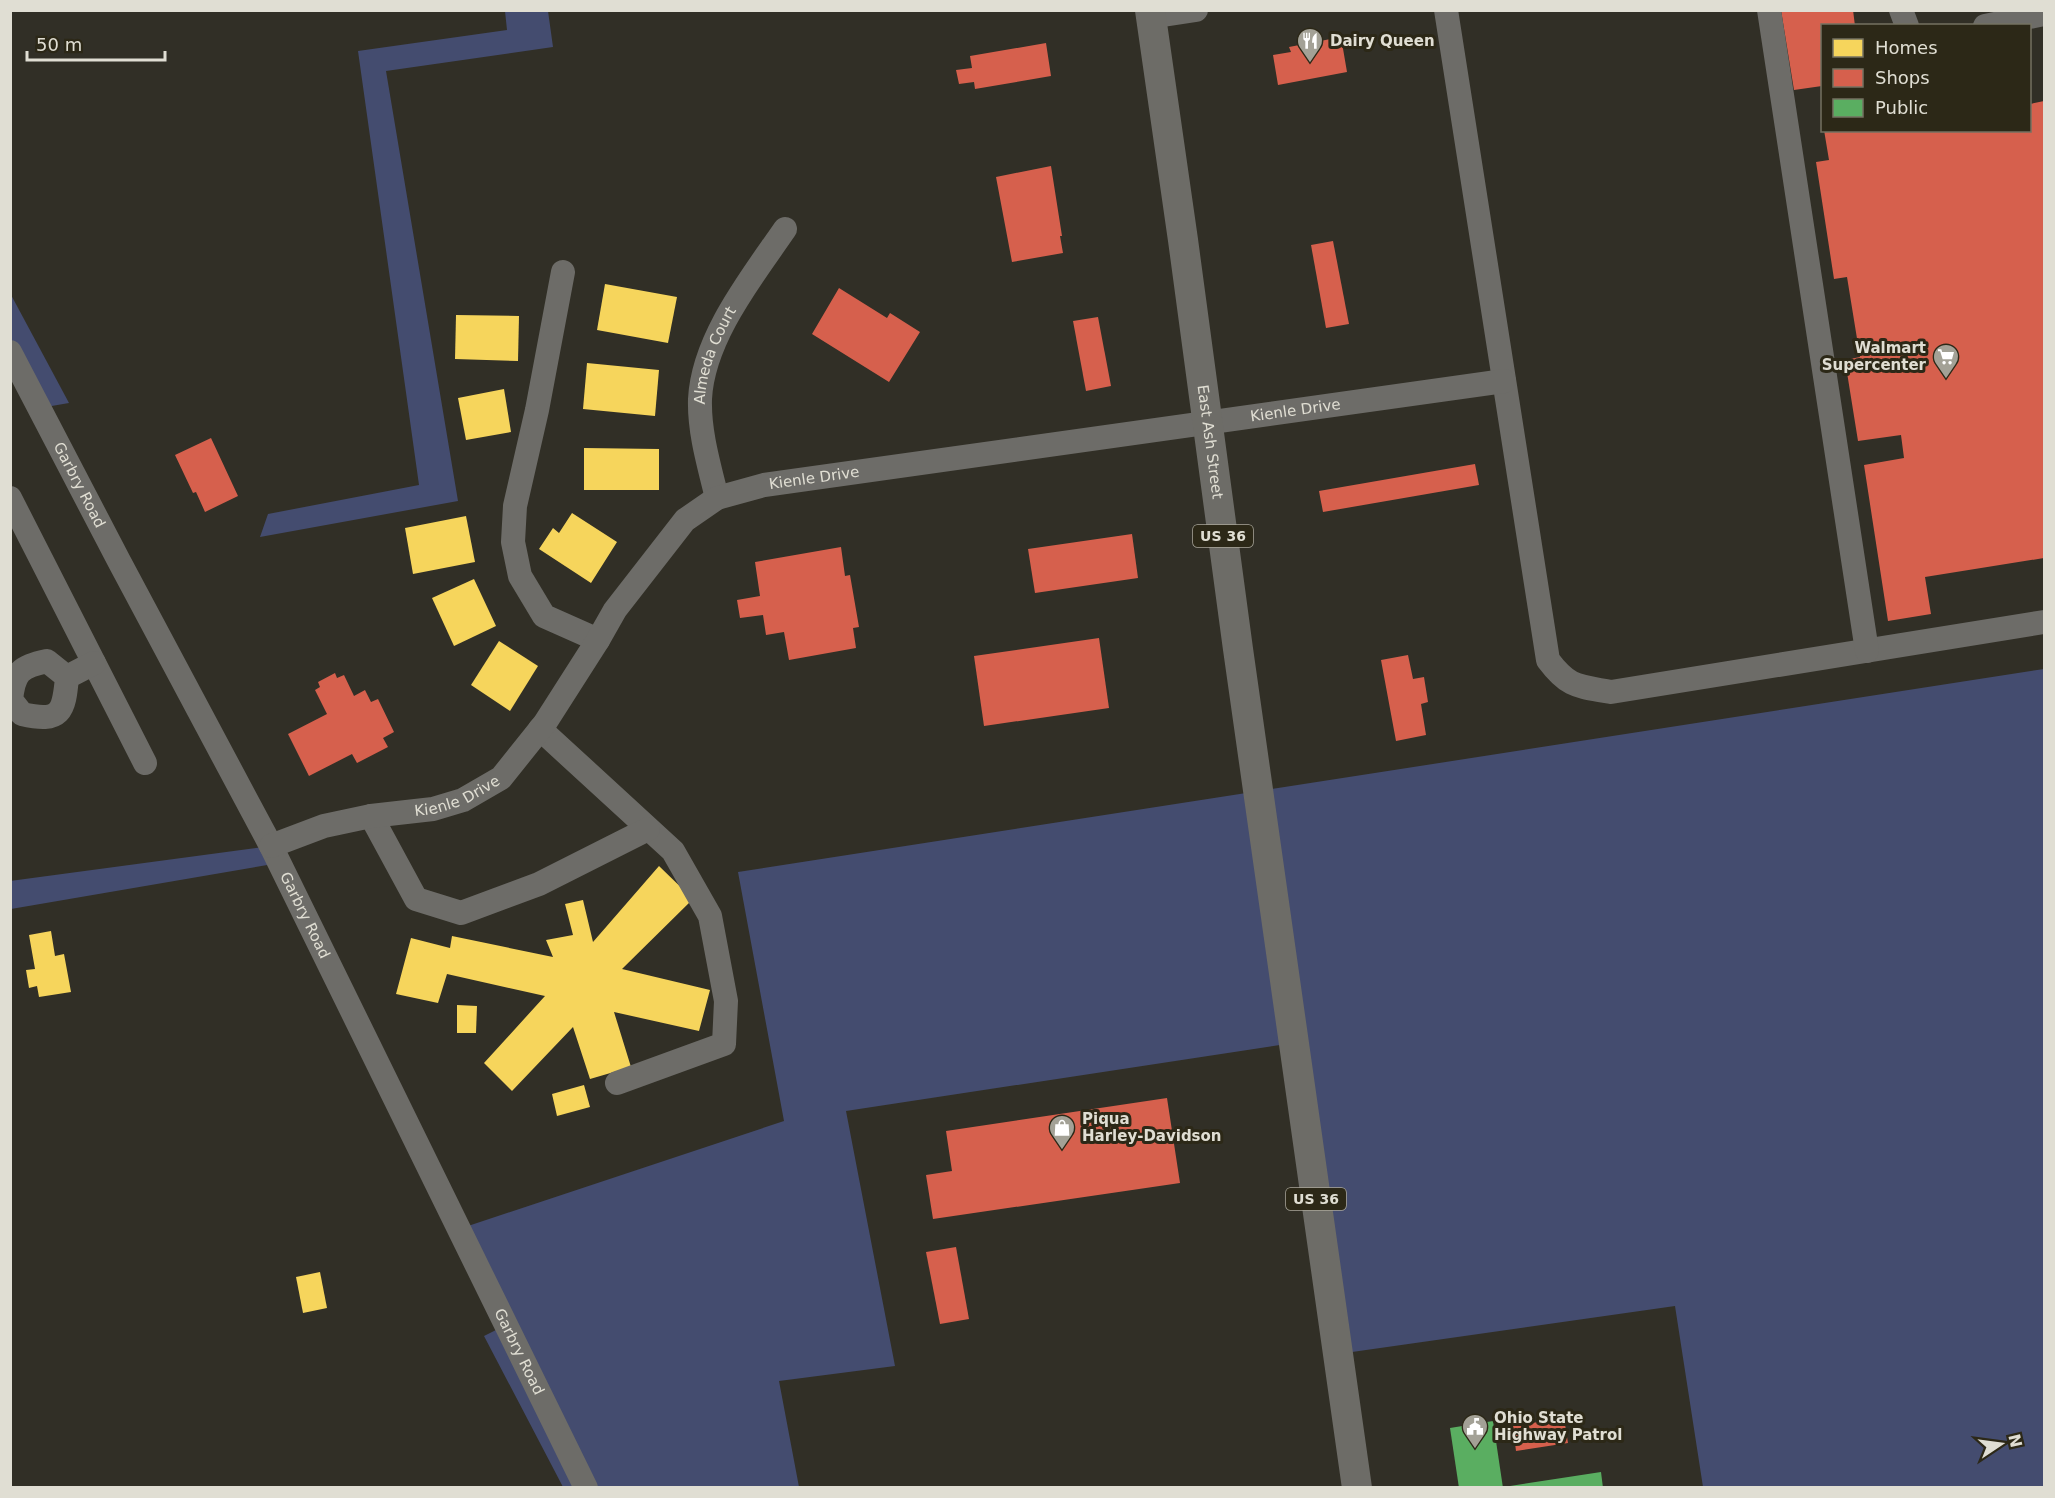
<svg xmlns="http://www.w3.org/2000/svg" width="2055" height="1498" viewBox="0 0 2055 1498" font-family="'DejaVu Sans',sans-serif">
  <style>
    .green { fill: #444c6f }
    .homes { fill: #f6d55c }
    .shops { fill: #d6604d }
    .public { fill: #5aae61 }
    .lines { fill: none; stroke-linecap: round; stroke-linejoin: round }
    .minor { stroke: #6d6c68; stroke-width: 24 }
    .major { stroke: #6d6c67; stroke-width: 30 }
    .labels { text-anchor: middle; dominant-baseline: central; stroke-width: 6; stroke-linejoin: round; paint-order: stroke }
    .shield { fill: #2c2817; stroke: #aaa79b; stroke-width: 1.5 }
    .shield-label { font-size: 14px; font-weight: bold; fill: #e0ded3 }
    .poi-label { font-size: 15px; font-weight: bold; fill: #e0ded3; stroke: #2c2817; text-anchor: start }
    .street-label { font-size: 15px; fill: #e0ded3; stroke: #2c2817 }
  </style>
  <rect width="100%" height="100%" fill="#312f26"/>
  <!-- green -->
  <g class="green">
    <polygon points="505,11 548,11 553,47 386,71 458,501 260,537 268,514 419,485 358,51 507,30"/>
    <polygon points="10,293 69,403 40,408 11,352"/>
    <polygon points="2044,669 2044,1487 1703,1487 1675,1306 1338,1354 1293,1043 846,1111 895,1366 779,1381 799,1487 563,1487 484,1336 506,1325 459,1229 784,1121 738,872"/>
    <polygon points="271,846 279,863 11,909 10,881"/>
  </g>
  <!-- homes -->
  <g class="homes">
    <polygon points="605,284 677,297 668,343 597,330"/>
    <polygon points="456,315 519,316 518,361 455,359"/>
    <polygon points="587,363 659,370 655,416 583,409"/>
    <polygon points="504,389 511,432 466,440 458,398"/>
    <polygon points="584,448 659,449 659,490 584,490"/>
    <polygon points="572,513 617,542 591,583 539,549 553,528 559,533"/>
    <polygon points="466,516 475,562 413,574 405,528"/>
    <polygon points="474,579 496,626 454,646 432,598"/>
    <polygon points="499,641 538,666 510,711 471,685"/>
    <polygon points="659,866 693,899 622,969 710,990 699,1031 614,1012 631,1067 590,1079 573,1027 512,1091 484,1063 545,996 447,974 438,1003 396,994 411,938 450,948 452,936 553,957 546,940 573,935 565,904 583,900 593,942"/>
    <polygon points="51,931 55,956 64,954 71,992 39,997 37,986 29,988 26,970 35,969 29,935"/>
    <polygon points="457,1005 477,1006 476,1033 457,1033"/>
    <polygon points="584,1085 590,1107 557,1116 552,1094"/>
    <polygon points="320,1272 327,1308 303,1313 296,1277"/>
  </g>
  <!-- shops -->
  <g class="shops">
    <polygon points="1781,10 1853,10 1855,26 1822,26 1822,86 1794,90"/>
    <polygon points="1341,37 1347,72 1278,85 1273,55 1291,52 1289,47"/>
    <polygon points="1046,43 1051,76 975,89 974,82 959,84 956,70 972,68 970,56"/>
    <polygon points="2044,101 2044,558 1925,577 1931,614 1888,621 1864,465 1904,458 1901,435 1858,441 1845,360 1860,357 1847,277 1834,279 1816,162 1829,160 1824,130 2030,130 2030,104"/>
    <polygon points="1051,166 1062,236 1060,236 1063,253 1012,262 996,177"/>
    <polygon points="1333,241 1349,324 1326,328 1311,245"/>
    <polygon points="839,288 887,318 890,313 920,332 889,382 812,334"/>
    <polygon points="1098,317 1111,386 1086,391 1073,321"/>
    <polygon points="211,438 238,496 205,512 196,492 193,493 175,455"/>
    <polygon points="1475,464 1479,485 1323,512 1319,491"/>
    <polygon points="1132,534 1138,578 1035,593 1028,549"/>
    <polygon points="841,547 845,576 850,575 859,627 853,628 856,648 789,660 784,632 766,635 763,615 740,618 737,600 760,596 755,562"/>
    <polygon points="1099,638 1109,708 984,726 974,656"/>
    <polygon points="1408,655 1413,679 1424,677 1428,702 1421,704 1426,735 1396,741 1381,660"/>
    <polygon points="335,673 337,678 344,675 354,696 365,690 371,702 378,699 394,732 383,738 388,747 357,763 352,754 309,776 288,734 327,714 315,690 320,687 318,682"/>
    <polygon points="1167,1098 1180,1183 933,1219 926,1175 952,1171 946,1131"/>
    <polygon points="956,1247 969,1319 940,1324 926,1252"/>
    <polygon points="1564,1418 1568,1443 1516,1451 1513,1426"/>
  </g>
  <!-- public -->
  <g class="public">
    <polygon points="1493,1421 1503,1488 1459,1488 1450,1428"/>
    <polygon points="1601,1472 1603,1488 1510,1488 1510,1486"/>
  </g>
  <g class="lines">
    <!-- minor -->
    <g class="minor">
      <path d="M1446,10L1548,660C1569,688 1578,686 1611,692L2044,622"/>
      <polyline points="1769,10 1867,651"/>
      <polyline points="1901,10 1907,26"/>
      <polyline points="1150,17 1196,10"/>
      <polyline points="1985,26 2044,14"/>
      <polyline points="563,272 537,410 515,506 513,542 520,576 544,616 598,640"/>
      <path id="s1" d="M10,352L119,561L271,846L586,1488"/>
      <polyline points="10,498 145,763"/>
      <path id="s2" d="M717,498C709,465 699,432 700,399C703,338 752,277 785,229"/>
      <path d="M67,677C64,712 61,723 22,714L11,700C14,672 20,667 47,661L67,677L94,663"/>
      <polyline points="540,729 673,851 710,916 726,1001 724,1044 617,1083"/>
      <polyline points="371,816 416,899 461,913 539,884 648,829"/>
      <path id="s3" d="M271,846L324,826L371,816L433,809L463,800L501,778L545,723L598,640L615,610L685,520L717,498L764,485L1504,381"/>
    </g>
    <!-- major -->
    <path class="major" id="s4" d="M1150,10L1183,240L1238,649L1357,1488"/>
  </g>
  <!-- icons -->
  <defs>
    <symbol id="restaurant-pin" viewBox="-11 -11 22 30"><path d="M0 17L-7.5 6A9.5 9.5 0 1 1 7.5 6Z" fill="#a3a196" stroke="#2c2817"/><path d="M-5-6h1v4h1v-4h1v4h1v-4h1v5L-1.5 .5V6h-2V.5L-5-1ZM5-6V6H3V1.5H1.5Q1.5-4 5-6Z" fill="#fff"/></symbol>
    <symbol id="supermarket-pin" viewBox="-11 -11 22 30"><path d="M0 17L-7.5 6A9.5 9.5 0 1 1 7.5 6Z" fill="#a3a196" stroke="#2c2817"/><path d="M-6-5.5h2.5l.6 2H6L4.5 2H-2.5L-4.4-4H-6ZM-1.5 3.2a1.3 1.3 0 1 0 .1 0ZM3 3.2a1.3 1.3 0 1 0 .1 0Z" fill="#fff"/></symbol>
    <symbol id="shop-pin" viewBox="-11 -11 22 30"><path d="M0 17L-7.5 6A9.5 9.5 0 1 1 7.5 6Z" fill="#a3a196" stroke="#2c2817"/><path d="M-5-2.5h2.3a2.7 3.5 0 0 1 5.4 0H5L5.5 6h-11ZM-1.5-2.5h3a1.5 2.3 0 0 0-3 0Z" fill="#fff"/></symbol>
    <symbol id="civic-pin" viewBox="-11 -11 22 30"><path d="M0 17L-7.5 6A9.5 9.5 0 1 1 7.5 6Z" fill="#a3a196" stroke="#2c2817"/><path d="M-.6-6.5H3V-4.5H.6V-3L4-1V1h2V6H-6V1h2V-1L-.6-3ZM-1.2 2.5V6h2.4V2.5Z" fill="#fff"/></symbol>
  </defs>
  <g fill-rule="evenodd">
    <use href="#restaurant-pin" x="1295" y="26" width="30" height="40"/>
    <use href="#supermarket-pin" x="1931" y="342" width="30" height="40"/>
    <use href="#shop-pin" x="1047" y="1113" width="30" height="40"/>
    <use href="#civic-pin" x="1460" y="1412" width="30" height="40"/>
  </g>
  <g class="labels">
    <!-- shield labels -->
    <g class="shield">
      <rect x="1193" y="525" width="60" height="22" rx="4.5"/>
      <rect x="1286" y="1188" width="60" height="22" rx="4.5"/>
    </g>
    <g class="shield-label">
      <text x="1223" y="536">US 36</text>
      <text x="1316" y="1199">US 36</text>
    </g>
    <!-- poi labels -->
    <g class="poi-label">
      <text x="1330" y="41">Dairy Queen</text>
      <text x="1926" y="348" text-anchor="end">Walmart<tspan x="1926" dy="17">Supercenter</tspan></text>
      <text x="1082" y="1119">Piqua<tspan x="1082" dy="17">Harley-Davidson</tspan></text>
      <text x="1494" y="1418">Ohio State<tspan x="1494" dy="17">Highway Patrol</tspan></text>
    </g>
    <!-- street labels -->
    <g class="street-label">
      <text stroke="none"><textPath href="#s2" startOffset="147">Almeda Court</textPath></text>
      <text stroke="none"><textPath href="#s3" startOffset="1184">Kienle Drive</textPath></text>
      <text stroke="none"><textPath href="#s4" startOffset="436">East Ash Street</textPath></text>
      <text stroke="none"><textPath href="#s3" startOffset="698">Kienle Drive</textPath></text>
      <text stroke="none"><textPath href="#s1" startOffset="150">Garbry Road</textPath></text>
      <text stroke="none"><textPath href="#s3" startOffset="194">Kienle Drive</textPath></text>
      <text stroke="none"><textPath href="#s1" startOffset="636">Garbry Road</textPath></text>
      <text stroke="none"><textPath href="#s1" startOffset="1122">Garbry Road</textPath></text>
    </g>
  </g>
  <!-- border -->
  <rect width="2055" height="1498" fill="none" stroke="#e0ded3" stroke-width="24"/>
  <!-- legend -->
  <rect x="1821" y="24" width="210" height="108" fill="#2c2817" stroke="#747162" stroke-width="1.5"/>
  <rect x="1833" y="39" width="30" height="18" fill="#f6d55c" stroke="#747162" stroke-width="1.5"/>
  <text x="1875" y="54" font-size="18" fill="#e0ded3">Homes</text>
  <rect x="1833" y="69" width="30" height="18" fill="#d6604d" stroke="#747162" stroke-width="1.5"/>
  <text x="1875" y="84" font-size="18" fill="#e0ded3">Shops</text>
  <rect x="1833" y="99" width="30" height="18" fill="#5aae61" stroke="#747162" stroke-width="1.5"/>
  <text x="1875" y="114" font-size="18" fill="#e0ded3">Public</text>
  <!-- north arrow -->
  <g transform="translate(2001 1444) rotate(77)" stroke="#2c2817" stroke-width="4.5" paint-order="stroke">
  <path d="M0-4.5L10 22L0 15L-10 22Z" fill="#e0ded3"/>
  <text y="-9" font-size="16" font-weight="bold" text-anchor="middle" fill="#e0ded3">N</text>
  </g>
  <!-- scale -->
  <path d="M27 51v9h138v-9" fill="none" stroke="#e0ded3" stroke-width="3"/>
  <text x="36" y="51" font-size="18" fill="#e0ded3" stroke="#2c2817" stroke-width="4.5" paint-order="stroke">50 m</text>
</svg>
